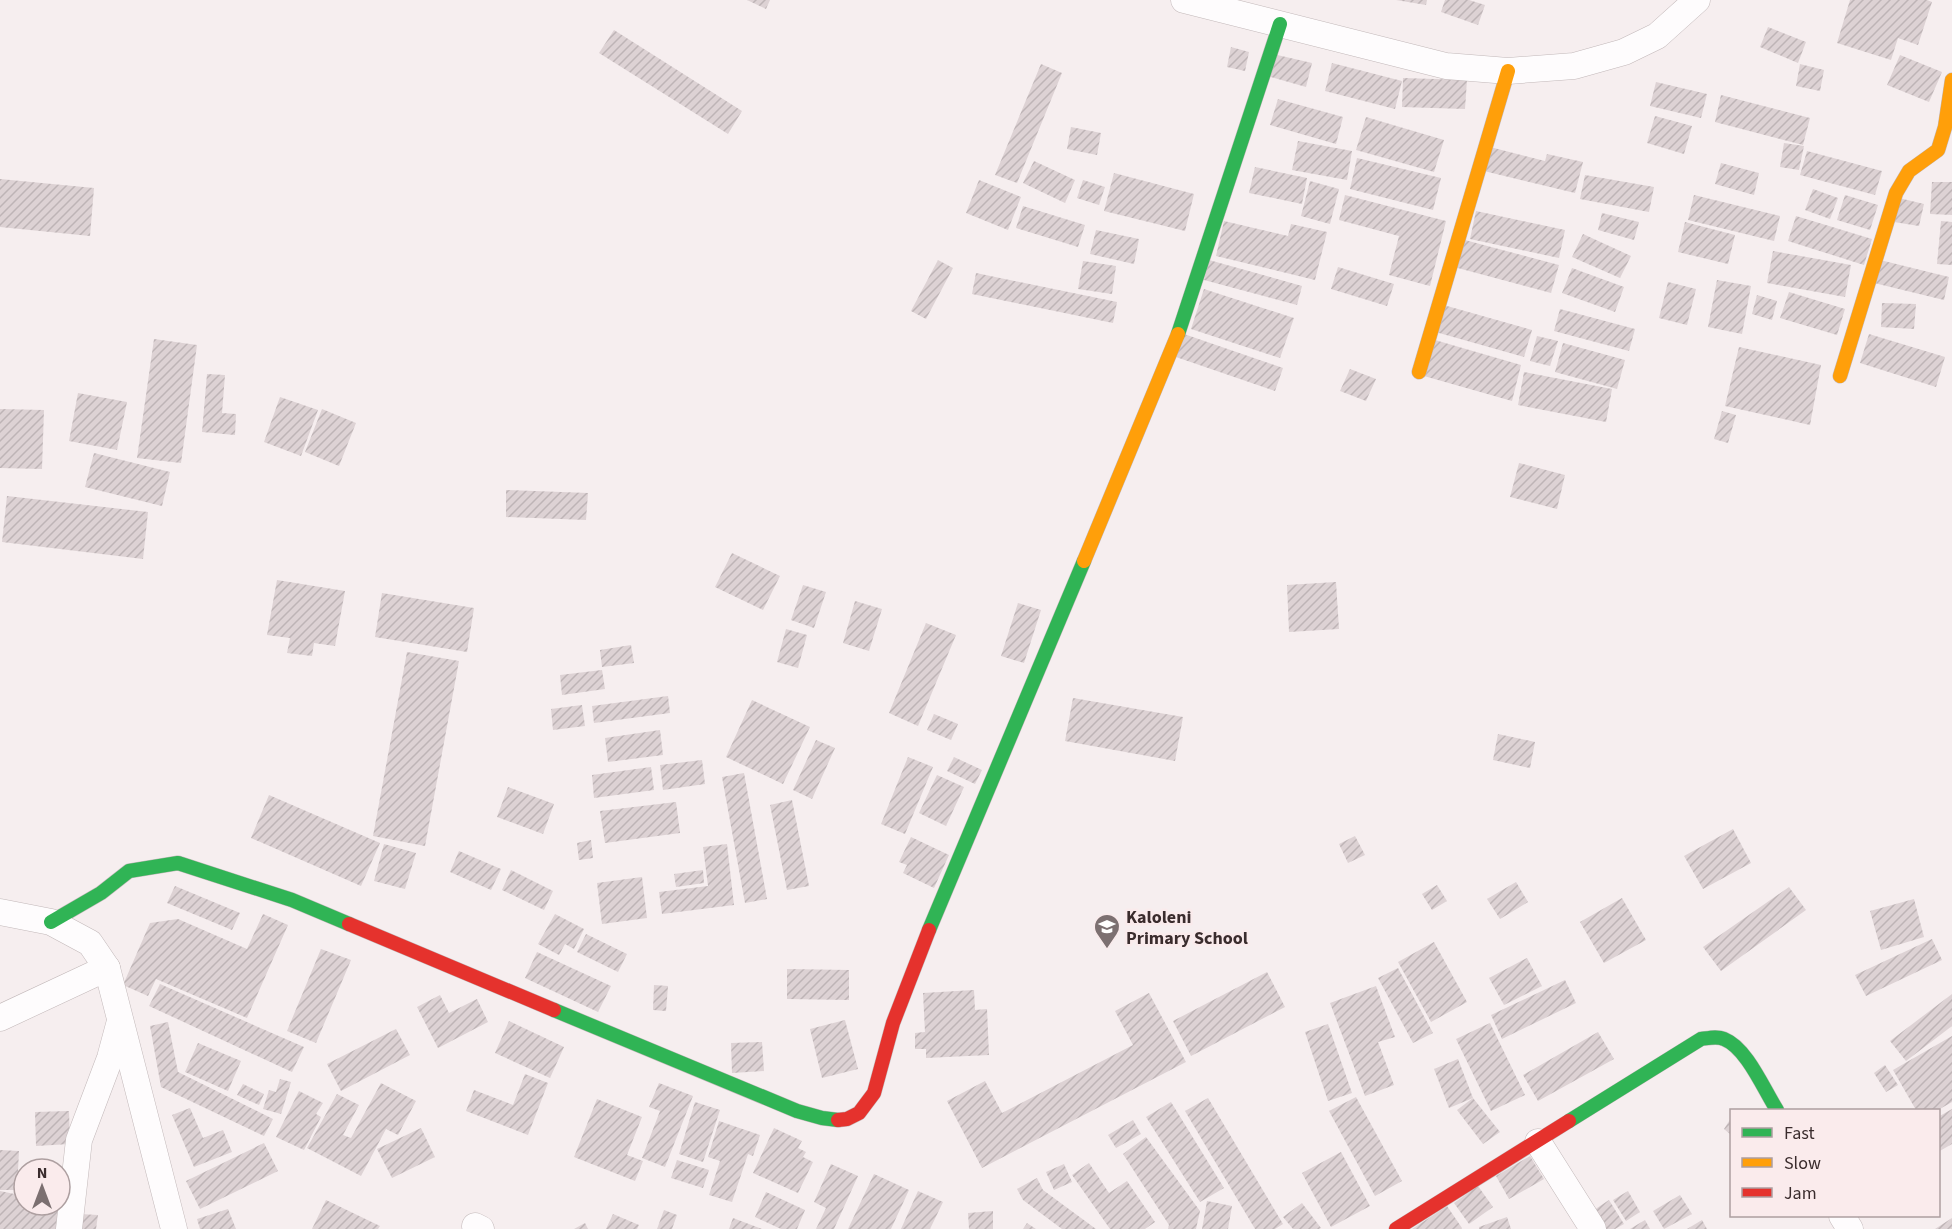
<svg xmlns="http://www.w3.org/2000/svg" width="1952" height="1229" viewBox="0 0 1952 1229" font-family="'Source Sans 3',sans-serif">
  <style>
    .building { fill: url(#building-hatch) }
    .lines { fill: none; stroke-linecap: round; stroke-linejoin: round }
    .street-casing { stroke: #c2b8b9; stroke-width: 27 }
    .fast-casing { stroke: #c2b8b9; stroke-width: 15 }
    .slow-casing { stroke: #c2b8b9; stroke-width: 15 }
    .jam-casing { stroke: #c2b8b9; stroke-width: 15 }
    .street { stroke: #fefcfd; stroke-width: 26 }
    .fast { stroke: #30b455; stroke-width: 14 }
    .slow { stroke: #ff9f0a; stroke-width: 14 }
    .jam { stroke: #e5322d; stroke-width: 14 }
    .labels { text-anchor: middle; dominant-baseline: central; stroke-width: 5; stroke-linejoin: round; paint-order: stroke }
    .poi-label { font-size: 18px; font-weight: bold; fill: #3a2c2d; stroke: #faebec; text-anchor: start }
  </style>
  <defs>
    <pattern id="building-hatch" width="6" height="6" patternUnits="userSpaceOnUse" patternTransform="scale(1.5)"><rect width="6" height="6" fill="#ddd2d4"/><path d="M-1 1l2-2M0 6l6-6M5 7l2-2" fill="none" stroke="#beb4b6"/></pattern>
  </defs>
  <rect width="100%" height="100%" fill="#f6eeef"/>
  <!-- building -->
  <g class="building">
    <polygon points="747,0 770,0 766,9"/>
    <polygon points="1396,0 1427,0 1426,5"/>
    <polygon points="1445,0 1469,0 1485,5 1478,25 1441,12"/>
    <polygon points="1850,0 1927,0 1932,2 1918,45 1898,38 1891,60 1837,43"/>
    <polygon points="1768,27 1806,42 1798,63 1760,47"/>
    <polygon points="614,30 742,111 728,134 599,53"/>
    <polygon points="1231,47 1249,52 1245,71 1227,67"/>
    <polygon points="1273,54 1312,63 1306,87 1267,76"/>
    <polygon points="1900,55 1942,72 1929,102 1887,85"/>
    <polygon points="1332,63 1402,81 1395,109 1325,91"/>
    <polygon points="1041,64 1062,73 1017,183 995,175"/>
    <polygon points="1800,64 1824,70 1820,91 1796,86"/>
    <polygon points="1403,78 1467,80 1465,109 1402,107"/>
    <polygon points="1656,82 1707,94 1701,118 1650,106"/>
    <polygon points="1721,95 1810,118 1803,145 1715,122"/>
    <polygon points="1278,99 1343,117 1336,144 1270,125"/>
    <polygon points="1655,116 1692,126 1684,154 1647,143"/>
    <polygon points="1366,117 1444,140 1434,172 1356,150"/>
    <polygon points="1071,127 1101,133 1097,155 1067,149"/>
    <polygon points="1298,141 1352,151 1347,180 1292,170"/>
    <polygon points="1784,143 1804,146 1799,170 1780,167"/>
    <polygon points="1490,147 1545,161 1547,154 1583,162 1575,193 1484,171"/>
    <polygon points="1807,151 1882,171 1875,195 1800,175"/>
    <polygon points="1357,158 1441,178 1433,210 1350,189"/>
    <polygon points="1034,161 1075,180 1065,203 1023,183"/>
    <polygon points="1721,163 1759,173 1754,195 1715,184"/>
    <polygon points="1255,167 1307,178 1302,204 1249,193"/>
    <polygon points="1114,173 1194,194 1185,231 1104,211"/>
    <polygon points="1585,175 1654,187 1649,212 1580,199"/>
    <polygon points="0,179 94,188 90,236 0,227"/>
    <polygon points="979,180 1021,197 1008,230 966,213"/>
    <polygon points="1083,180 1105,187 1099,205 1077,198"/>
    <polygon points="1310,181 1339,189 1330,224 1301,216"/>
    <polygon points="1932,182 1952,182 1952,215 1930,214"/>
    <polygon points="1813,189 1838,198 1830,219 1805,210"/>
    <polygon points="1345,195 1446,221 1430,286 1389,275 1399,236 1339,220"/>
    <polygon points="1694,195 1780,216 1774,241 1688,220"/>
    <polygon points="1845,195 1878,205 1870,230 1837,220"/>
    <polygon points="1899,198 1924,204 1919,226 1894,222"/>
    <polygon points="1023,206 1085,225 1078,247 1016,228"/>
    <polygon points="1476,211 1565,230 1559,258 1470,239"/>
    <polygon points="1602,213 1639,222 1634,240 1598,230"/>
    <polygon points="1796,216 1872,239 1864,265 1788,241"/>
    <polygon points="1224,221 1288,236 1291,224 1327,232 1315,280 1216,256"/>
    <polygon points="1941,221 1952,222 1952,265 1937,264"/>
    <polygon points="1685,222 1735,235 1728,264 1678,252"/>
    <polygon points="1096,230 1139,239 1134,264 1090,254"/>
    <polygon points="1583,234 1631,256 1620,278 1572,257"/>
    <polygon points="1461,239 1559,265 1551,293 1454,267"/>
    <polygon points="1773,251 1851,265 1845,297 1767,283"/>
    <polygon points="938,260 953,268 926,319 911,311"/>
    <polygon points="1209,260 1302,286 1297,305 1204,280"/>
    <polygon points="1880,260 1949,277 1944,300 1874,283"/>
    <polygon points="1083,261 1116,266 1112,294 1078,289"/>
    <polygon points="1338,267 1394,284 1387,306 1331,289"/>
    <polygon points="1572,268 1624,287 1615,312 1562,293"/>
    <polygon points="976,273 1117,302 1113,323 972,294"/>
    <polygon points="1717,280 1751,286 1742,334 1708,327"/>
    <polygon points="1668,282 1696,289 1687,325 1659,318"/>
    <polygon points="1204,289 1294,318 1280,358 1191,329"/>
    <polygon points="1789,292 1845,309 1837,335 1780,318"/>
    <polygon points="1757,295 1777,301 1772,320 1752,314"/>
    <polygon points="1882,303 1916,304 1914,329 1881,327"/>
    <polygon points="1440,304 1532,330 1524,357 1432,331"/>
    <polygon points="1560,309 1635,329 1629,351 1554,331"/>
    <polygon points="1184,334 1283,368 1275,391 1176,357"/>
    <polygon points="1869,334 1945,357 1936,387 1860,363"/>
    <polygon points="1537,336 1558,341 1550,366 1530,361"/>
    <polygon points="154,339 197,345 181,463 137,458"/>
    <polygon points="1435,340 1521,365 1512,401 1424,376"/>
    <polygon points="1563,343 1625,360 1617,389 1555,372"/>
    <polygon points="1739,347 1821,365 1810,425 1725,406"/>
    <polygon points="1350,369 1376,379 1366,401 1340,391"/>
    <polygon points="1524,372 1612,389 1606,422 1518,405"/>
    <polygon points="207,374 225,375 222,413 236,414 235,435 202,432"/>
    <polygon points="78,393 127,402 117,450 69,441"/>
    <polygon points="280,397 318,410 301,456 264,442"/>
    <polygon points="0,409 44,410 42,469 0,468"/>
    <polygon points="322,409 356,423 339,466 305,452"/>
    <polygon points="1722,411 1736,415 1728,443 1714,439"/>
    <polygon points="94,453 170,472 162,506 85,487"/>
    <polygon points="1519,463 1565,475 1557,509 1510,497"/>
    <polygon points="506,490 588,493 586,520 506,517"/>
    <polygon points="7,496 148,512 143,559 2,542"/>
    <polygon points="732,553 780,576 763,610 715,587"/>
    <polygon points="277,580 345,591 335,646 314,643 312,656 287,653 290,638 267,635"/>
    <polygon points="1336,582 1339,629 1289,632 1287,585"/>
    <polygon points="803,585 826,592 814,628 791,620"/>
    <polygon points="382,593 474,608 467,652 375,637"/>
    <polygon points="855,601 882,609 869,651 843,643"/>
    <polygon points="1018,603 1041,610 1024,663 1001,656"/>
    <polygon points="926,623 956,635 918,726 889,713"/>
    <polygon points="786,629 807,635 798,668 777,662"/>
    <polygon points="631,645 634,663 602,667 600,650"/>
    <polygon points="407,652 459,661 425,846 373,836"/>
    <polygon points="602,670 605,689 562,695 560,675"/>
    <polygon points="668,696 670,713 594,723 592,706"/>
    <polygon points="1073,698 1183,717 1175,761 1065,741"/>
    <polygon points="752,700 810,727 783,784 726,757"/>
    <polygon points="582,705 585,726 553,730 551,709"/>
    <polygon points="934,714 958,724 951,740 927,730"/>
    <polygon points="660,730 663,755 608,762 605,738"/>
    <polygon points="1498,734 1535,742 1530,768 1493,760"/>
    <polygon points="816,740 835,748 812,799 793,790"/>
    <polygon points="908,757 933,767 905,834 881,824"/>
    <polygon points="954,757 982,770 975,784 947,771"/>
    <polygon points="702,760 705,784 663,790 660,765"/>
    <polygon points="651,767 654,790 594,798 592,775"/>
    <polygon points="744,773 767,899 745,903 722,777"/>
    <polygon points="937,775 964,787 946,826 919,813"/>
    <polygon points="508,787 554,804 543,834 497,817"/>
    <polygon points="269,795 380,843 361,886 251,838"/>
    <polygon points="792,800 809,886 787,890 770,805"/>
    <polygon points="676,802 680,833 605,843 600,811"/>
    <polygon points="1733,829 1751,863 1703,889 1684,856"/>
    <polygon points="1355,836 1365,855 1348,863 1339,844"/>
    <polygon points="911,837 949,855 934,888 903,873 907,865 899,862"/>
    <polygon points="591,840 593,858 579,860 577,843"/>
    <polygon points="384,844 416,853 405,889 374,881"/>
    <polygon points="727,844 734,905 662,914 659,892 708,886 703,847"/>
    <polygon points="459,851 501,869 491,890 450,872"/>
    <polygon points="511,870 553,891 544,910 502,890"/>
    <polygon points="703,870 704,883 676,887 674,874"/>
    <polygon points="642,877 647,918 602,924 597,883"/>
    <polygon points="1516,882 1528,902 1500,919 1487,899"/>
    <polygon points="1437,885 1447,901 1432,910 1422,894"/>
    <polygon points="175,886 240,913 232,930 167,903"/>
    <polygon points="1789,887 1806,910 1721,971 1703,947"/>
    <polygon points="1622,898 1646,940 1604,963 1580,922"/>
    <polygon points="1914,899 1924,937 1881,950 1870,911"/>
    <polygon points="263,914 288,925 247,1018 156,979 148,996 123,985 150,923 178,919 247,949"/>
    <polygon points="555,914 584,929 574,949 565,944 559,955 538,944"/>
    <polygon points="586,934 627,954 618,972 577,952"/>
    <polygon points="1932,939 1942,960 1866,996 1855,975"/>
    <polygon points="1434,942 1467,1002 1431,1022 1398,962"/>
    <polygon points="321,949 351,960 316,1043 287,1031"/>
    <polygon points="537,952 611,986 598,1012 525,978"/>
    <polygon points="1527,958 1542,986 1504,1005 1489,978"/>
    <polygon points="1398,968 1433,1033 1413,1043 1378,978"/>
    <polygon points="787,969 849,970 849,1000 787,999"/>
    <polygon points="1267,972 1285,1007 1191,1056 1173,1021"/>
    <polygon points="1565,980 1576,1003 1502,1039 1491,1015"/>
    <polygon points="160,984 304,1047 292,1072 149,1006"/>
    <polygon points="654,985 668,986 666,1011 653,1010"/>
    <polygon points="1376,986 1395,1037 1378,1042 1394,1085 1365,1096 1330,1003"/>
    <polygon points="974,990 975,1010 987,1009 989,1055 926,1058 926,1049 915,1049 915,1033 925,1032 923,993"/>
    <polygon points="1149,993 1186,1062 982,1168 947,1101 985,1081 1002,1113 1133,1045 1115,1011"/>
    <polygon points="1952,994 1952,1026 1906,1061 1890,1041"/>
    <polygon points="440,995 449,1013 477,999 488,1022 438,1048 417,1007"/>
    <polygon points="845,1020 858,1069 822,1078 810,1029"/>
    <polygon points="509,1021 564,1047 550,1078 495,1053"/>
    <polygon points="168,1022 178,1072 273,1119 264,1136 161,1087 150,1026"/>
    <polygon points="1490,1023 1525,1095 1491,1111 1456,1039"/>
    <polygon points="1328,1024 1352,1093 1328,1101 1305,1032"/>
    <polygon points="396,1029 410,1055 341,1091 327,1064"/>
    <polygon points="1598,1032 1614,1059 1538,1101 1523,1075"/>
    <polygon points="1952,1036 1952,1102 1938,1110 1916,1110 1893,1070"/>
    <polygon points="762,1042 764,1071 732,1073 731,1043"/>
    <polygon points="198,1043 241,1061 228,1091 185,1072"/>
    <polygon points="1458,1059 1473,1098 1449,1108 1434,1069"/>
    <polygon points="1885,1065 1898,1085 1886,1092 1874,1073"/>
    <polygon points="525,1074 548,1083 528,1135 466,1111 474,1090 513,1105"/>
    <polygon points="280,1079 291,1082 281,1114 263,1109 269,1090 276,1092"/>
    <polygon points="381,1083 416,1101 398,1135 386,1129 361,1176 307,1148 337,1094 359,1105 343,1135 351,1138"/>
    <polygon points="659,1083 693,1096 665,1167 642,1158 660,1111 649,1107"/>
    <polygon points="243,1084 264,1094 259,1105 237,1095"/>
    <polygon points="299,1091 323,1103 316,1114 321,1117 304,1150 276,1137"/>
    <polygon points="1356,1097 1402,1181 1375,1196 1329,1111"/>
    <polygon points="1208,1098 1283,1224 1275,1229 1255,1229 1185,1111"/>
    <polygon points="1473,1098 1500,1132 1483,1144 1457,1110"/>
    <polygon points="597,1099 642,1117 627,1155 643,1161 635,1181 574,1157"/>
    <polygon points="695,1102 720,1110 703,1162 679,1154"/>
    <polygon points="1171,1102 1224,1188 1200,1202 1146,1117"/>
    <polygon points="190,1108 203,1138 223,1130 232,1152 194,1167 172,1115"/>
    <polygon points="1952,1109 1952,1144 1938,1152 1938,1117"/>
    <polygon points="69,1111 70,1144 36,1146 35,1112"/>
    <polygon points="1731,1118 1731,1135 1724,1129"/>
    <polygon points="1133,1120 1141,1134 1116,1148 1108,1135"/>
    <polygon points="719,1121 760,1135 753,1156 748,1154 732,1202 709,1195 720,1161 708,1157"/>
    <polygon points="421,1128 435,1157 392,1178 377,1149"/>
    <polygon points="774,1128 802,1141 798,1148 806,1152 803,1157 813,1162 798,1193 753,1173"/>
    <polygon points="1146,1137 1200,1211 1196,1229 1168,1229 1169,1225 1123,1154"/>
    <polygon points="264,1143 278,1171 200,1209 186,1181"/>
    <polygon points="0,1150 19,1151 17,1190 0,1190"/>
    <polygon points="1341,1152 1370,1206 1331,1227 1302,1173"/>
    <polygon points="1530,1156 1544,1179 1509,1199 1496,1176"/>
    <polygon points="677,1160 709,1170 703,1188 671,1178"/>
    <polygon points="1089,1163 1109,1193 1127,1181 1155,1222 1145,1229 1110,1229 1072,1175"/>
    <polygon points="831,1164 858,1176 834,1229 816,1229 826,1208 814,1202"/>
    <polygon points="1064,1164 1072,1182 1054,1190 1046,1172"/>
    <polygon points="874,1174 909,1190 891,1229 848,1229"/>
    <polygon points="1037,1178 1043,1190 1096,1229 1062,1229 1023,1200 1017,1189"/>
    <polygon points="1478,1186 1493,1207 1469,1224 1454,1203"/>
    <polygon points="0,1191 24,1196 24,1205 60,1205 59,1229 0,1229"/>
    <polygon points="918,1191 943,1202 930,1229 901,1229"/>
    <polygon points="1628,1191 1640,1212 1626,1221 1613,1200"/>
    <polygon points="766,1192 805,1210 797,1229 781,1229 755,1217"/>
    <polygon points="1680,1195 1692,1214 1664,1229 1653,1211"/>
    <polygon points="326,1200 380,1226 378,1229 312,1229"/>
    <polygon points="1609,1200 1624,1224 1615,1229 1597,1229 1588,1214"/>
    <polygon points="1207,1201 1232,1206 1228,1229 1202,1229"/>
    <polygon points="1302,1203 1321,1228 1319,1229 1293,1229 1283,1217"/>
    <polygon points="1447,1206 1462,1228 1461,1229 1412,1229"/>
    <polygon points="228,1209 236,1229 200,1229 197,1219"/>
    <polygon points="664,1210 677,1215 672,1229 657,1229"/>
    <polygon points="993,1211 993,1229 969,1229 968,1213"/>
    <polygon points="80,1214 98,1215 96,1229 78,1229"/>
    <polygon points="613,1214 639,1225 637,1229 606,1229"/>
    <polygon points="1507,1217 1511,1229 1479,1229 1479,1227"/>
    <polygon points="733,1218 762,1229 729,1229"/>
    <polygon points="1952,1218 1952,1229 1935,1229"/>
    <polygon points="1645,1220 1650,1229 1630,1229"/>
    <polygon points="1702,1220 1707,1229 1687,1229"/>
    <polygon points="585,1223 588,1229 574,1229"/>
    <polygon points="1027,1223 1036,1229 1023,1229"/>
  </g>
  <g class="lines">
    <defs>
      <g id="street">
        <polyline points="1184,0 1446,66 1508,71 1574,66 1624,52 1657,36 1697,0"/>
        <polyline points="0,912 51,922 90,943 107,968 174,1229"/>
        <polyline points="0,1018 107,968"/>
        <polyline points="1538,1142 1593,1229"/>
        <polyline points="1842,1216 1850,1229"/>
        <polyline points="475,1226 481,1229"/>
        <polyline points="69,1229 79,1140 110,1058 120,1021"/>
      </g>
      <g id="fast">
        <polyline points="1178,334 1280,24"/>
        <polyline points="51,922 101,893 129,871 178,863 292,900 349,924"/>
        <polyline points="929,930 1084,561"/>
        <polyline points="554,1010 797,1111 822,1118 838,1120"/>
        <path d="M1569,1121L1701,1039C1709,1038 1717,1036 1724,1039C1747,1048 1764,1090 1777,1110"/>
      </g>
      <g id="slow">
        <polyline points="1419,372 1508,71"/>
        <polyline points="1840,376 1896,193 1909,171 1938,150 1945,127 1952,80"/>
        <polyline points="1084,561 1178,334"/>
      </g>
      <g id="jam">
        <polyline points="349,924 554,1010"/>
        <polyline points="838,1120 847,1119 859,1113 874,1093 893,1023 929,930"/>
        <polyline points="1396,1229 1569,1121"/>
      </g>
    </defs>
    <!-- street casing -->
    <use href="#street" class="street-casing"/>
    <!-- fast casing -->
    <use href="#fast" class="fast-casing"/>
    <!-- slow casing -->
    <use href="#slow" class="slow-casing"/>
    <!-- jam casing -->
    <use href="#jam" class="jam-casing"/>
    <!-- street -->
    <use href="#street" class="street"/>
    <!-- fast -->
    <use href="#fast" class="fast"/>
    <!-- slow -->
    <use href="#slow" class="slow"/>
    <!-- jam -->
    <use href="#jam" class="jam"/>
  </g>
  <!-- icons -->
  <defs>
    <symbol id="school-pin" viewBox="-11 -11 22 30"><path d="M0 17L-7.5 6A9.5 9.5 0 1 1 7.5 6Z" fill="#7c7071" stroke="#faebec"/><path d="M0-5L7-2L0 1L-7-2ZM-4 1L0 2.5L4 1V4Q0 6-4 4Z" fill="#fff"/></symbol>
  </defs>
  <g fill-rule="evenodd">
    <use href="#school-pin" x="1092" y="912" width="30" height="40"/>
  </g>
  <g class="labels">
    <!-- poi labels -->
    <g class="poi-label">
      <text x="1126" y="917">Kaloleni<tspan x="1126" dy="21">Primary School</tspan></text>
    </g>
  </g>
  <!-- legend -->
  <rect x="1730" y="1109" width="210" height="108" fill="#faebec" stroke="#ad9fa0" stroke-width="1.5"/>
  <rect x="1742" y="1128" width="30" height="9" fill="#30b455" stroke="#ad9fa0" stroke-width="1.5"/>
  <text x="1784" y="1139" font-size="18" fill="#3a2c2d">Fast</text>
  <rect x="1742" y="1158" width="30" height="9" fill="#ff9f0a" stroke="#ad9fa0" stroke-width="1.5"/>
  <text x="1784" y="1169" font-size="18" fill="#3a2c2d">Slow</text>
  <rect x="1742" y="1188" width="30" height="9" fill="#e5322d" stroke="#ad9fa0" stroke-width="1.5"/>
  <text x="1784" y="1199" font-size="18" fill="#3a2c2d">Jam</text>
  <!-- north arrow -->
  <g transform="translate(42 1187)"><circle r="28" fill="#faebec" stroke="#ad9fa0" stroke-width="1.5"/>
  <path d="M0-4.5L10 22L0 15L-10 22Z" fill="#7c7071"/>
  <text y="-9" font-size="16" font-weight="bold" text-anchor="middle" fill="#3a2c2d">N</text>
  </g>
</svg>
